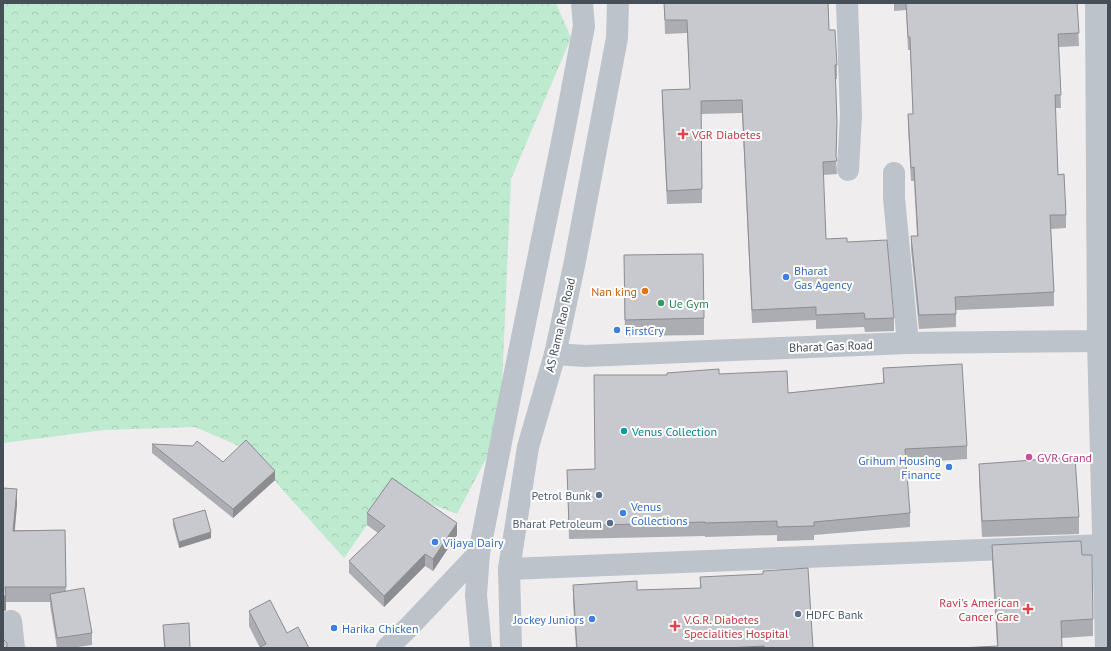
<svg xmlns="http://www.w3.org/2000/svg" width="1111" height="651" viewBox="0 0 1111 651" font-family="'PT Sans',sans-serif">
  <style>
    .forest { fill: url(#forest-crowns) }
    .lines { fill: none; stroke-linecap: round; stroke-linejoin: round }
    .minor { stroke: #bcc3cb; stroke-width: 22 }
    .wall { fill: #abadb2 }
    .shaded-wall { fill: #8b8d91 }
    .building { fill: #c7c9cf; stroke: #8b8d91 }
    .health-dot { fill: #e0444e; stroke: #fff; stroke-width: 1.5 }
    .shop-dot { fill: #3f7fe0; stroke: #fff; stroke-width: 1.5 }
    .food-dot { fill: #e8710a; stroke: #fff; stroke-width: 1.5 }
    .leisure-dot { fill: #2e9e5b; stroke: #fff; stroke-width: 1.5 }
    .culture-dot { fill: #0f9aa8; stroke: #fff; stroke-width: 1.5 }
    .hotel-dot { fill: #d1479c; stroke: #fff; stroke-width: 1.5 }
    .service-dot { fill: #5c6f8a; stroke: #fff; stroke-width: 1.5 }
    .labels { text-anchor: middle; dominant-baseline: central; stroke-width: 4; stroke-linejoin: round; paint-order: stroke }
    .health-label { font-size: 12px; fill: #be3a42; stroke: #fff; text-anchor: start }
    .shop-label { font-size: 12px; fill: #366cbe; stroke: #fff; text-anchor: start }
    .food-label { font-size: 12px; fill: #c56008; stroke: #fff; text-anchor: end }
    .leisure-label { font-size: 12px; fill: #27864d; stroke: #fff; text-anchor: start }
    .street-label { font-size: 12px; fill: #464f58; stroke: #fff }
    .culture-label { font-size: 12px; fill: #0d838f; stroke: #fff; text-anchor: start }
    .hotel-label { font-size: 12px; fill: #b23c85; stroke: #fff; text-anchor: start }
    .service-label { font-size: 12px; fill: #4e5e75; stroke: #fff; text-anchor: end }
  </style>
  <defs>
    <pattern id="forest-crowns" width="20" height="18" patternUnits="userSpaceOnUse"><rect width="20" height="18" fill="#beead0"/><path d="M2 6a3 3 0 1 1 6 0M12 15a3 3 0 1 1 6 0" fill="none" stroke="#a5cab5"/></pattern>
  </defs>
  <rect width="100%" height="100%" fill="#efeded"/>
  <!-- forest -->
  <polygon class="forest" points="3,3 556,3 571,38 511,179 500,432 457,514 392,489 344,558 246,449 195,427 104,430 3,443"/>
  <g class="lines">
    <!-- minor -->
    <g class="minor">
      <polyline points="847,3 851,115 848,170"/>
      <polyline points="1096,3 1098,341 1106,648"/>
      <polyline points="894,173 894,198 908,343"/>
      <polyline points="555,354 585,356 908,343 1098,341 1108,340"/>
      <polyline points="509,569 1104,545"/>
      <polyline points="11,621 14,648"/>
      <polyline points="387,648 408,628 479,553"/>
      <polyline points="481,648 476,595 479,553 518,357 564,132 584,26 582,3"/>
      <polyline points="511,648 509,569 528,447 555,354 574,266 617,38 618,3"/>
    </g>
  </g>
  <!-- wall -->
  <g class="wall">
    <polygon points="664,3 828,3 829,30 837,65 837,79 835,79 837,135 836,159 837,174 823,175 826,239 847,242 894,318 894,331 865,332 864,327 816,329 816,320 752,323 742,113 701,114 702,203 667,204 662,103 662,90 690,89 687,33 665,34"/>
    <polygon points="894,3 1077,3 1079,46 1059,47 1061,108 1055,108 1058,175 1066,215 1066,228 1051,229 1054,292 1054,306 956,310 956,327 919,329 911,249 911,236 917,236 914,181 911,181 908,127 908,114 913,114 910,50 908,50 906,10 894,11"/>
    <polygon points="624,272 704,318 704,335 625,336"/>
    <polygon points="883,368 967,446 967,459 906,463 910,513 910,527 814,535 814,540 777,541 777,535 705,537 705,536 569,539 567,470 595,469 719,374 788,393 883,383"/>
    <polygon points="152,444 275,480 233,518 152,453"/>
    <polygon points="979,464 1079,517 1079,534 982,537 979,480"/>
    <polygon points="3,488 17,504 15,530 65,530 66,591 92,633 92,645 70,648 57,648 50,605 50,602 6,602 6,610 3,612"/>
    <polygon points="367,513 457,535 433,571 425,566 384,607 349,573 349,561 378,533 367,525"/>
    <polygon points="173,519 211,538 179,548 173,525"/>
    <polygon points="992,545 1082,555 1093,619 1093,636 1062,638 997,646 992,562"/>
    <polygon points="700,577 813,648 576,648 573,602 573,585 637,590 700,588"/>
    <polygon points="249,611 287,633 309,648 260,648 249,626"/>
    <polygon points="163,625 190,648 164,648"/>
  </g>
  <!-- shaded-wall -->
  <g class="shaded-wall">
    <polygon points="275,471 275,480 233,518 233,509"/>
    <polygon points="17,489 17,504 13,545 13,531"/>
    <polygon points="457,523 457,535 433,571 433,559"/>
    <polygon points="211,532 211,538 179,548 179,542"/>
    <polygon points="425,554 425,566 384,607 384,596"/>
    <polygon points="6,595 6,610 3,612 3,597"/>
  </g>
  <!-- building -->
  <g class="building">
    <polygon points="664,3 828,3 829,30 835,30 837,65 835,65 837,122 836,156 837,161 823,162 826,239 847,238 847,242 887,240 894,318 865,319 864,313 816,315 816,307 752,310 742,100 701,101 702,189 667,191 662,90 690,89 687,20 665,20"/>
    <polygon points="906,3 1077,3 1079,33 1058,34 1061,95 1055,95 1058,175 1064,174 1066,215 1050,215 1054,292 955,297 956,314 919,315 911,236 918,236 914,167 911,168 908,114 913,114 910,37 908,37"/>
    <polygon points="703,254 704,318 625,320 624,255"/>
    <polygon points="962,364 967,446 905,449 910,513 814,522 814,526 777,527 777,521 705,523 705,522 569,526 567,470 595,469 594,375 667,375 667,373 719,369 719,374 787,371 788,393 884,383 883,368"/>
    <polygon points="246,440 275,471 233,509 152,444 193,446 197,441 223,462"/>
    <polygon points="1075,457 1079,517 982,521 979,464"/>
    <polygon points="392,478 457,523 433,559 425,554 384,596 349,561 385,526 367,513"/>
    <polygon points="3,488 17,489 13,531 65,530 66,587 5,587 6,595 3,597"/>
    <polygon points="205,510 211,532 179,542 173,519"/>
    <polygon points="1081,541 1082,555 1092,555 1093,619 1061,621 1062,648 960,648 998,646 992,545"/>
    <polygon points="808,568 813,648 764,648 764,646 727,648 577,648 573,585 637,581 637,590 701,588 700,577 763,574 763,571"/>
    <polygon points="84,588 92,633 57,638 50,594"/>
    <polygon points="270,600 287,633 298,627 309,648 261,648 260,647 266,644 249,611"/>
    <polygon points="189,623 190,648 165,648 163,625"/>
    <polygon points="3,638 4,640 7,643 7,648 3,648"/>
  </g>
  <!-- markers -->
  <g class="health-dot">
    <path d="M681 128h4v4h4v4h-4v4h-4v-4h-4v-4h4z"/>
    <path d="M1026 603h4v4h4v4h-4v4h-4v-4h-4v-4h4z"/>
    <path d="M673 620h4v4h4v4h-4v4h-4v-4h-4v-4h4z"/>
  </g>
  <g class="shop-dot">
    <circle cx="786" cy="277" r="4"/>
    <circle cx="617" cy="330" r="4"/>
    <circle cx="949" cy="467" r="4"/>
    <circle cx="623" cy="513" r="4"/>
    <circle cx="435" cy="542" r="4"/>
    <circle cx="592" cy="619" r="4"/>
    <circle cx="334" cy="628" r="4"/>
  </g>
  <circle class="food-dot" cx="645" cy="291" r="4"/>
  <circle class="leisure-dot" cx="661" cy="303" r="4"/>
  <circle class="culture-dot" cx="624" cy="431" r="4"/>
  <circle class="hotel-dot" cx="1029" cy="457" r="4"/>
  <g class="service-dot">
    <circle cx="599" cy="495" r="4"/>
    <circle cx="610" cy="523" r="4"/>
    <circle cx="798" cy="614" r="4"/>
  </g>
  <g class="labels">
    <!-- health labels -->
    <g class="health-label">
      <text x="692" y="134">VGR Diabetes</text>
      <text x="1019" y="602" text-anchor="end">Ravi's American<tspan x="1019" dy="14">Cancer Care</tspan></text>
      <text x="684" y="619">V.G.R. Diabetes<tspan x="684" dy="14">Specialities Hospital</tspan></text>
    </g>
    <!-- shop labels -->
    <g class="shop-label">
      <text x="794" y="270">Bharat<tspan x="794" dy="14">Gas Agency</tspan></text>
      <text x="625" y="330">FirstCry</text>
      <text x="941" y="460" text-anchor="end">Grihum Housing<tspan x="941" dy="14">Finance</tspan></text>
      <text x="631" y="506">Venus<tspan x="631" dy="14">Collections</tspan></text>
      <text x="443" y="542">Vijaya Dairy</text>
      <text x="584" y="619" text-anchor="end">Jockey Juniors</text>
      <text x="342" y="628">Harika Chicken</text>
    </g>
    <!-- food labels -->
    <g class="food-label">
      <text x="637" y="291">Nan king</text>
    </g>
    <!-- leisure labels -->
    <g class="leisure-label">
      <text x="669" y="303">Ue Gym</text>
    </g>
    <!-- street labels -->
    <g class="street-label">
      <text transform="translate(560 325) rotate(-77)">AS Rama Rao Road</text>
      <text transform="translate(831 346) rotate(-2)">Bharat Gas Road</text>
    </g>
    <!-- culture labels -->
    <g class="culture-label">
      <text x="632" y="431">Venus Collection</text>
    </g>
    <!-- hotel labels -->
    <g class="hotel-label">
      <text x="1037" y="457">GVR Grand</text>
    </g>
    <!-- service labels -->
    <g class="service-label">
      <text x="591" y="495">Petrol Bunk</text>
      <text x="602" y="523">Bharat Petroleum</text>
      <text x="806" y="614" text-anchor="start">HDFC Bank</text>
    </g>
  </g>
  <!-- border -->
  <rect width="1111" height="651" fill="none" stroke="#464f58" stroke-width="8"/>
</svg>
